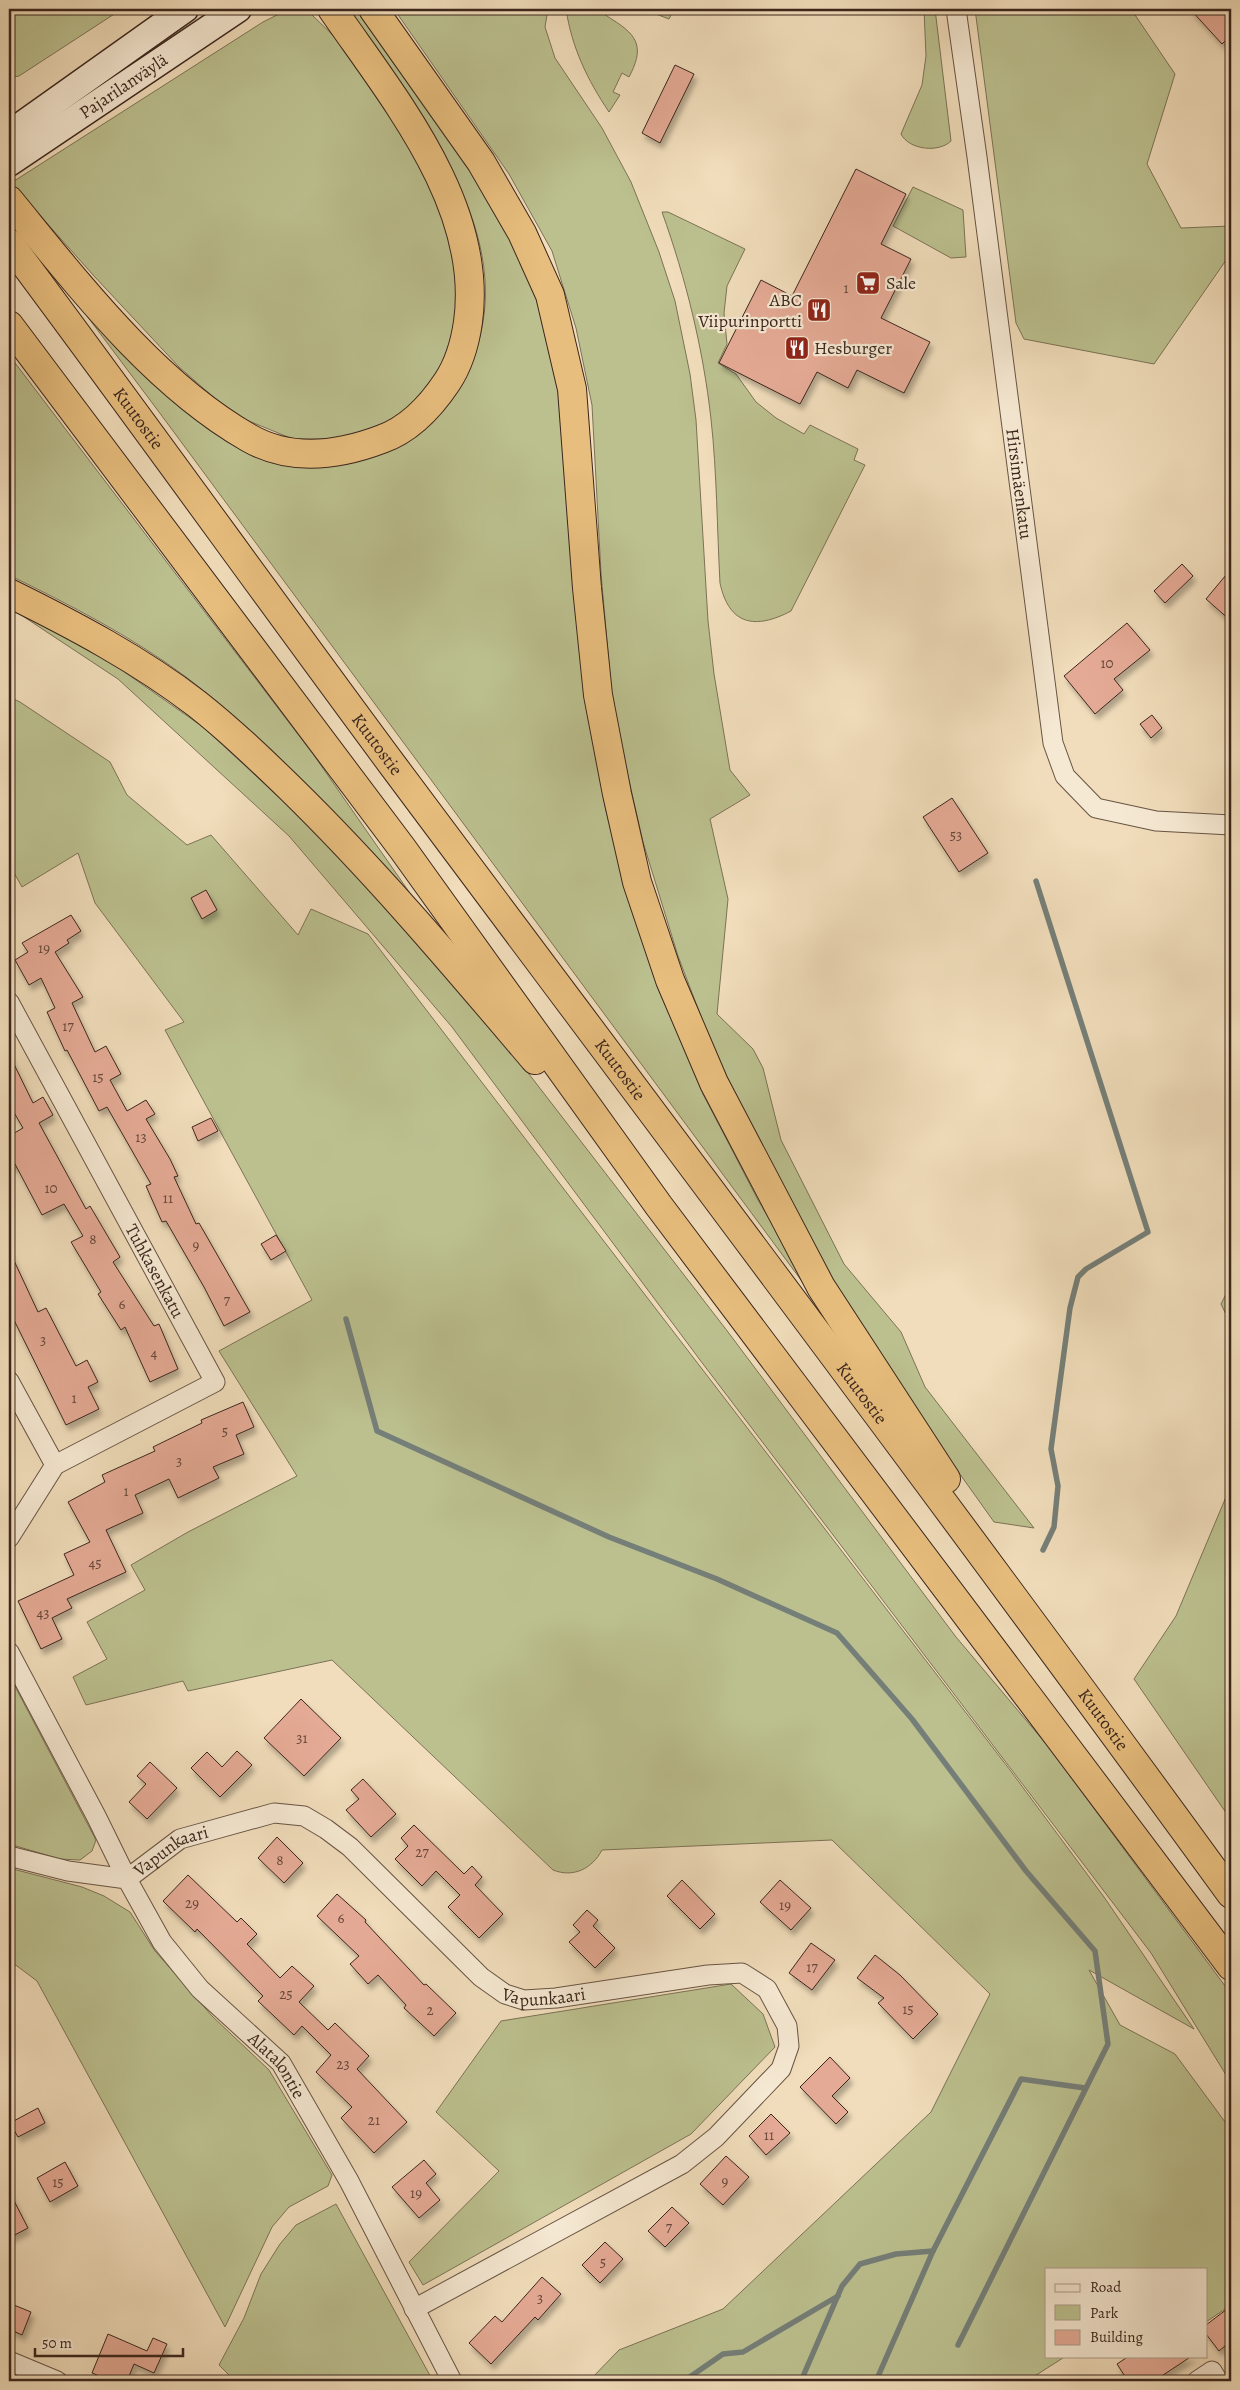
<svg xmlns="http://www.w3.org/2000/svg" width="1240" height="2390" viewBox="0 0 1240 2390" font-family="Alegreya,serif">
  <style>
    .green { fill: #bcc08f; stroke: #7c7356 }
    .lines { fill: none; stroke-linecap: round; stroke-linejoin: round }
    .stream { stroke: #757f79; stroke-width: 5.5 }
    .building { fill: #e5aa95; stroke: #3b261d; filter: url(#shadow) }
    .street-casing { stroke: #685444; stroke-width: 21 }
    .secondary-casing { stroke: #3b261d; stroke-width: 29 }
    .highway-casing { stroke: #3b261d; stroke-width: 30 }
    .street { stroke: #f6e9d3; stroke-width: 19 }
    .secondary { stroke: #f6e9d3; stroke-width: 26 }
    .highway { stroke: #e8be7e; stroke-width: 28 }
    .labels { text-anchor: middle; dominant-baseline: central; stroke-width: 4.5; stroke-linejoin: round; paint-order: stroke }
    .number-label { font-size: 15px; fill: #66473b }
    .street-label { font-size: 18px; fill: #3b261d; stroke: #f6e9d3 }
    .poi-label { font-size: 18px; fill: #3b261d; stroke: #f6e9d3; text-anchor: start }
  </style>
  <defs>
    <filter id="shadow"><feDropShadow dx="3" dy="5.5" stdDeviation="2.5" flood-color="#0004"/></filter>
  </defs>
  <rect width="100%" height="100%" fill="#f1ddbb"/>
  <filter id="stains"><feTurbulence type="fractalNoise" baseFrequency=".004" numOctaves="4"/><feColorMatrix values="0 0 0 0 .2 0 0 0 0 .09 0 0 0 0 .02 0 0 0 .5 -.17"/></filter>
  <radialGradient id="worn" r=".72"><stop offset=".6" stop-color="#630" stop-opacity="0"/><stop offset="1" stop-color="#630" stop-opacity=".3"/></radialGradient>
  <!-- green -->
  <g class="green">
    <polygon points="9,9 122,9 19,76 9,78"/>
    <polygon points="289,9 310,13 344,46 423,167 438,196 458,272 458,318 439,373 417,401 380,427 337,439 293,439 234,415 179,367 94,276 11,183 263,22"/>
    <path d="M348,9H361L464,157L521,257L543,317L558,376L579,645L588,715L606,811L630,903L703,1094L758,1200L821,1307L159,412L51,268C100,322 150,385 208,429C219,437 233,443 245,449C253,453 261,459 270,462C277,465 286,464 293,465C334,470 374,462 409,438C443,416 456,397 472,360C524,236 413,106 348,9Z"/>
    <polygon points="394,9 548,9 545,27 555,58 602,128 631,182 659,252 675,301 690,374 696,420 708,621 714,674 730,770 750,795 710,819 728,899 717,1014 753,1049 763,1068 781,1140 844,1264 901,1332 925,1387 1034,1528 994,1522 915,1411 833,1282 767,1160 713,1048 678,956 643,842 613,710 601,573 592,405 576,328 552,251 509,174"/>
    <path d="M566,9C575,9 584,8 593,9C599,10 607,16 613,20C639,36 644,49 629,77L622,73L613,92L620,95L609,112C587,79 572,48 566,9Z"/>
    <polygon points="643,9 674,9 669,19"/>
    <path d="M924,9H935L951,141C939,153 909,150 901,134L922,85L926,56Z"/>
    <polygon points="975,9 1131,9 1175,74 1147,164 1181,228 1231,226 1231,253 1154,364 1024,339 1016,323"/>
    <polygon points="913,187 963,210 966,257 951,258 893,226"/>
    <path d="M662,212H668L745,249L727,286L724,313L727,344L718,363L736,374L756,402L776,418L804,434L810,425L858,449L854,460L865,465L791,611C755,630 729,625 720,583C717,528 717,473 711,419C703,348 686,279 662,212Z"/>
    <path d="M9,355L313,754L421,909C347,826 275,744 186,677C131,636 70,605 9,575Z"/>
    <polygon points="9,607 106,659 203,727 305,821 428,952 495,1030 728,1332 956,1637 1047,1745 1231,1994 1231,2083 1151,1953 700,1360 452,1027 289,836 118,679"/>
    <path d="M9,697L20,702L110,762L127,795L187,845L211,835L298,935L311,909L368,934L1010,1770L1104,1897L1194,2029L1089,1970L1120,2025L1175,2054L1231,2130V2305L1206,2322V2269H1046V2356H1066L1027,2381H589L619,2350L723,2309L931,2112L990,1994L832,1840L602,1850C592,1869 573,1878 553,1870L332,1660L188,1691L183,1681L86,1705L73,1677L107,1659L87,1622L145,1590L131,1565L188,1532L297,1476L219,1351L312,1300L165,1030L184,1022L95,903L78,853L22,887L9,864Z"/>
    <polygon points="1231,1284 1231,1325 1221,1304"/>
    <polygon points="1231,1485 1231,1820 1134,1679 1176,1616"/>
    <polygon points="9,1675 96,1840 92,1851 80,1860 60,1859 9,1844"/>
    <polygon points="9,1868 82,1887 104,1896 130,1912 155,1951 212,2016 269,2070 332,2175 328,2186 289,2207 272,2227 225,2327 37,1981 9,1960"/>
    <polygon points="731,1984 763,2014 775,2047 691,2134 423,2285 409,2262 499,2171 436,2112 501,2021"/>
    <polygon points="336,2204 433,2381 235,2381 219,2365 244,2318 261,2274 280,2244 296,2225"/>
  </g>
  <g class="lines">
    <!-- stream -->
    <g class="stream">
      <polyline points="1036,881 1148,1232 1086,1269 1078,1277 1070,1308 1051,1449 1058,1486 1054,1527 1043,1550"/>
      <polyline points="346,1319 377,1431 609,1537 717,1579 837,1633 912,1719 1026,1871 1095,1951 1108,2044 958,2345"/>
      <polyline points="684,2381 723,2354 743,2352 838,2296"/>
      <polyline points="801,2381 842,2286 860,2264 896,2254 933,2251"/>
      <polyline points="876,2381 933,2251 1021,2079 1085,2088"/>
    </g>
  </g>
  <!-- building -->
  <g class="building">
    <polygon points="1190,9 1224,9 1231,17 1231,35 1222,44"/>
    <polygon points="675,65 694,74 660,143 642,133"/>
    <polygon points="856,169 906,194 881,244 911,259 881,318 930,342 904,393 857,370 848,388 817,372 800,404 719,363 761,280 792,296"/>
    <polygon points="1182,564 1193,576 1165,603 1154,591"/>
    <polygon points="1231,569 1231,621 1206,599"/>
    <polygon points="1127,623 1150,650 1114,679 1123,690 1095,714 1064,676"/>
    <polygon points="1152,715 1162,728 1151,738 1140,724"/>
    <polygon points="952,798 988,853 959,872 923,817"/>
    <polygon points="206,890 217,910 202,919 191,898"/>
    <polygon points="71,915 81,931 67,940 69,943 55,952 83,997 72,1003 95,1052 106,1046 121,1074 110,1080 127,1111 146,1100 155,1114 146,1119 170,1159 178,1176 174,1177 196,1224 199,1223 250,1312 224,1326 204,1287 166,1221 162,1222 146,1186 151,1184 107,1107 99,1111 67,1050 65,1051 47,1012 55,1008 41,978 29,985 15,960 28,952 22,943"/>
    <polygon points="9,1054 33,1103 43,1097 53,1115 39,1123 86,1209 90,1206 120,1257 113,1262 154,1326 159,1324 178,1369 150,1382 125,1327 121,1330 98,1294 101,1292 71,1242 83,1236 64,1204 42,1215 15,1164 9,1168 9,1136 23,1128 9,1104"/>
    <polygon points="211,1118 218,1131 198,1141 192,1127"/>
    <polygon points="276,1235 286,1251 271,1260 261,1244"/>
    <polygon points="9,1250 38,1312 46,1308 76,1366 87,1360 98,1382 88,1387 99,1409 66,1425 9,1310"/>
    <polygon points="243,1402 254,1427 236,1435 244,1454 213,1467 219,1478 178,1498 169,1479 135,1495 143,1513 106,1530 126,1572 67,1599 72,1608 52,1618 62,1639 41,1649 18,1601 74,1575 64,1554 90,1542 68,1502 105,1482 102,1475 155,1451 153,1447 202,1423 201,1420"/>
    <polygon points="301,1699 341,1738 304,1776 264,1738"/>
    <polygon points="237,1751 252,1765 220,1797 191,1768 207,1752 222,1767"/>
    <polygon points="150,1762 177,1788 147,1819 129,1802 146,1784 137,1776"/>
    <polygon points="363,1779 396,1814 371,1837 346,1810 359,1799 351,1790"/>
    <polygon points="414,1825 464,1874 472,1866 482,1877 475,1885 503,1914 479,1938 448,1907 460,1895 436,1871 422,1886 395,1859 408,1846 401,1838"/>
    <polygon points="277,1837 303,1863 284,1883 258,1858"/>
    <polygon points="188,1875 237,1922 241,1918 257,1934 247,1944 280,1978 292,1966 314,1986 299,2002 328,2030 335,2023 369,2056 357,2069 407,2122 374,2153 341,2118 352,2107 316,2072 331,2055 302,2026 294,2035 258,2001 263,1996 197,1929 195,1932 163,1901"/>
    <polygon points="682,1880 715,1914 700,1929 667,1896"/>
    <polygon points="780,1880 811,1908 791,1930 760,1902"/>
    <polygon points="337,1894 366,1920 365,1922 424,1985 426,1984 456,2013 434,2036 404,2008 406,2005 378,1975 368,1984 350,1964 359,1956 317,1916"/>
    <polygon points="587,1910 598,1920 593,1926 615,1948 595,1968 569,1942 580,1932 573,1925"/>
    <polygon points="811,1943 835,1960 812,1990 789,1973"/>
    <polygon points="875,1955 900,1975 938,2014 913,2039 878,2003 884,1998 857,1978"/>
    <polygon points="830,2057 850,2078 832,2096 848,2112 836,2124 800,2087"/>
    <polygon points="38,2108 45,2123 18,2137 10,2123"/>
    <polygon points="771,2114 790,2133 766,2155 749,2136"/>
    <polygon points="726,2156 749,2177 723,2205 700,2184"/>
    <polygon points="424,2160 436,2174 426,2183 440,2200 419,2218 392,2187"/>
    <polygon points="65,2162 78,2186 50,2202 37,2178"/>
    <polygon points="9,2191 28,2228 9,2238"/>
    <polygon points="672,2207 689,2223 665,2247 648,2231"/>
    <polygon points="605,2242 623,2259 600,2283 582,2265"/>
    <polygon points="542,2277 561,2294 538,2320 535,2317 491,2364 469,2343 495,2316 502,2322"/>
    <polygon points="9,2303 31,2312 22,2335 9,2329"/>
    <polygon points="1231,2306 1231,2341 1219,2351 1206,2334 1206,2325"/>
    <polygon points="108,2334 147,2351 153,2338 167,2344 154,2373 134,2364 127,2381 112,2381 92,2373"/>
    <polygon points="1129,2356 1192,2356 1154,2381 1128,2381 1117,2364"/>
  </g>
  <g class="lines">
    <defs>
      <g id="street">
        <path id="s1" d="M956,9L977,157L1053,743L1065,776L1096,808L1156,821L1231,825"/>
        <path id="s2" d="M9,1002L215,1382L55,1465L9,1538"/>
        <polyline points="9,1381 55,1465"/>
        <path id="s3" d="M9,1652L96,1816L127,1879L180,1839L274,1813L304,1816L326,1829L350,1847L481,1977L505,1994L524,2000L556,1998L708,1975L742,1973L767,1989L787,2026L789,2046L781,2069L716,2137L682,2164L414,2309"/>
        <path id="s4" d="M9,1856L68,1871L127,1879L162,1942L200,1989L281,2063L349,2181L452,2381"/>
        <polyline points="9,2361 57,2381"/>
        <polyline points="1197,2381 1212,2371 1218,2381"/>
      </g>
      <g id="secondary">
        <polyline points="9,134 185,9"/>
        <path id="s5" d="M9,163L238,9"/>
      </g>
      <g id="highway">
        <polyline points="373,9 481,162 522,233 550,295 572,389 587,588 598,695 617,794 637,882 670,980 714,1083 821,1287 946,1479"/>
        <path d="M9,200C78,284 153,383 249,438C291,462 340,455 382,439C410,429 431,406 447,382C459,364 465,343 468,322C484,206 394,99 332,9"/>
        <path id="s6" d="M9,243C139,417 265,593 394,767C674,1142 956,1516 1231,1894"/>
        <polyline points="9,325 402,848 659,1206 1231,1966"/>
        <path d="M9,593C74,625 140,660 197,704C230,730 260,759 290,788C377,873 456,967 535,1060"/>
      </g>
    </defs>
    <!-- street casing -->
    <use href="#street" class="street-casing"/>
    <!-- secondary casing -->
    <use href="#secondary" class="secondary-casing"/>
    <!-- highway casing -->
    <use href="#highway" class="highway-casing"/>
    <!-- street -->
    <use href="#street" class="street"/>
    <!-- secondary -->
    <use href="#secondary" class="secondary"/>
    <!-- highway -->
    <use href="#highway" class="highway"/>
  </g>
  <!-- icons -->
  <defs>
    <symbol id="supermarket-square" viewBox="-11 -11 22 22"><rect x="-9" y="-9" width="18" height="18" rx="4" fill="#8f2418" stroke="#f6e9d3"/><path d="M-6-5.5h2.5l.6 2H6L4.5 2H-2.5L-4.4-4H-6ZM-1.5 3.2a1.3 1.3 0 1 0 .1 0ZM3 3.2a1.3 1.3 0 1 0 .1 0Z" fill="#fff"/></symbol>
    <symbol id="restaurant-square" viewBox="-11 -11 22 22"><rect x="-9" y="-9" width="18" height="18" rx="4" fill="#8f2418" stroke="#f6e9d3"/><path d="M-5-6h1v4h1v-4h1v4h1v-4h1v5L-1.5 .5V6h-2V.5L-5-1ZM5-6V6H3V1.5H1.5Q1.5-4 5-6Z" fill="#fff"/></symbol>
  </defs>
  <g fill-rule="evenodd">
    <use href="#supermarket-square" x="854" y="269" width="28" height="28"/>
    <use href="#restaurant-square" x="805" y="296" width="28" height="28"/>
    <use href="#restaurant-square" x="783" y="334" width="28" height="28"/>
  </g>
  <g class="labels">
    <!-- number labels -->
    <g class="number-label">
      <text x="846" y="288">1</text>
      <text x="1107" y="663">10</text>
      <text x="956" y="835">53</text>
      <text x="44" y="948">19</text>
      <text x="68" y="1026">17</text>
      <text x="98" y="1077">15</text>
      <text x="141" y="1137">13</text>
      <text x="51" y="1188">10</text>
      <text x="168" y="1198">11</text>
      <text x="93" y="1239">8</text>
      <text x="196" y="1245">9</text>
      <text x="227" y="1300">7</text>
      <text x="122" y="1304">6</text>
      <text x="43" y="1340">3</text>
      <text x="154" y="1353">4</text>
      <text x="74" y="1398">1</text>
      <text x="225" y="1431">5</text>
      <text x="179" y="1461">3</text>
      <text x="126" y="1491">1</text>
      <text x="95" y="1563">45</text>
      <text x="43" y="1613">43</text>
      <text x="302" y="1738">31</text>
      <text x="422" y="1852">27</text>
      <text x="280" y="1860">8</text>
      <text x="192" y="1903">29</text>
      <text x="785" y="1905">19</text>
      <text x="341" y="1918">6</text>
      <text x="812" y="1967">17</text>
      <text x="286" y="1994">25</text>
      <text x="908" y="2009">15</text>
      <text x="430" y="2010">2</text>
      <text x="343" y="2064">23</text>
      <text x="374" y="2120">21</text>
      <text x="769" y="2135">11</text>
      <text x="725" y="2181">9</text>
      <text x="58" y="2182">15</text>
      <text x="416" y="2193">19</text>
      <text x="669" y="2227">7</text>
      <text x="603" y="2262">5</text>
      <text x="540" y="2298">3</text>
    </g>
    <!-- street labels -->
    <g class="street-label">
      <text stroke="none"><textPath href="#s5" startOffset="138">Pajarilanväylä</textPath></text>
      <text stroke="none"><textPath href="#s6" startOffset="218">Kuutostie</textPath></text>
      <text stroke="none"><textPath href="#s1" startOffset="479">Hirsimäenkatu</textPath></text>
      <text stroke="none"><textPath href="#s6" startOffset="622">Kuutostie</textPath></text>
      <text stroke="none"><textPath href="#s6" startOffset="1028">Kuutostie</textPath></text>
      <text stroke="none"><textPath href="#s2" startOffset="306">Tuhkasenkatu</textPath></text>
      <text stroke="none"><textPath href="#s6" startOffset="1432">Kuutostie</textPath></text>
      <text stroke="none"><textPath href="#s6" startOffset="1838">Kuutostie</textPath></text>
      <text stroke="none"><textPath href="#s3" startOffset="309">Vapunkaari</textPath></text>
      <text stroke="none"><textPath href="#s3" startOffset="759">Vapunkaari</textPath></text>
      <text stroke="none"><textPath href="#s4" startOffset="362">Alatalontie</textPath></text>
    </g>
    <!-- poi labels -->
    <g class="poi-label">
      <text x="886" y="283">Sale</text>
      <text x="802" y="300" text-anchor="end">ABC<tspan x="802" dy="21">Viipurinportti</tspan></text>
      <text x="814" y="348">Hesburger</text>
    </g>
  </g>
  <!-- margin -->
  <rect width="1240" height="2390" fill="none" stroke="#f1ddbb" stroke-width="30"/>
  <rect x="10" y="10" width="1220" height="2370" fill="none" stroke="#3b261d" stroke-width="2.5"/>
  <rect x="15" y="15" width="1210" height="2360" fill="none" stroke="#3b261d"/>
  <!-- legend -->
  <rect x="1045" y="2268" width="162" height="90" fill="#f6e9d3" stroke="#ab9b8a"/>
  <rect x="1055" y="2284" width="25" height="8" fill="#f6e9d3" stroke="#ab9b8a"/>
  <text x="1090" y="2292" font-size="15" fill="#3b261d">Road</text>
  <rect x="1055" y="2305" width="25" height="15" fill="#bcc08f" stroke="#ab9b8a"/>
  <text x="1090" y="2318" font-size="15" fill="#3b261d">Park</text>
  <rect x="1055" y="2330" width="25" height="15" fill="#e5aa95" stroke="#ab9b8a"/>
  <text x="1090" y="2342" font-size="15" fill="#3b261d">Building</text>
  <!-- scale -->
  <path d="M35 2348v8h148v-8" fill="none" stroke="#3b261d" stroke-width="2.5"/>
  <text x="42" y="2348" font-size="15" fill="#3b261d" stroke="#f6e9d3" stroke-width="4" paint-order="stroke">50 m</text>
  <rect width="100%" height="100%" filter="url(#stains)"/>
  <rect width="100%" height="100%" fill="url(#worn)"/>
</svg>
